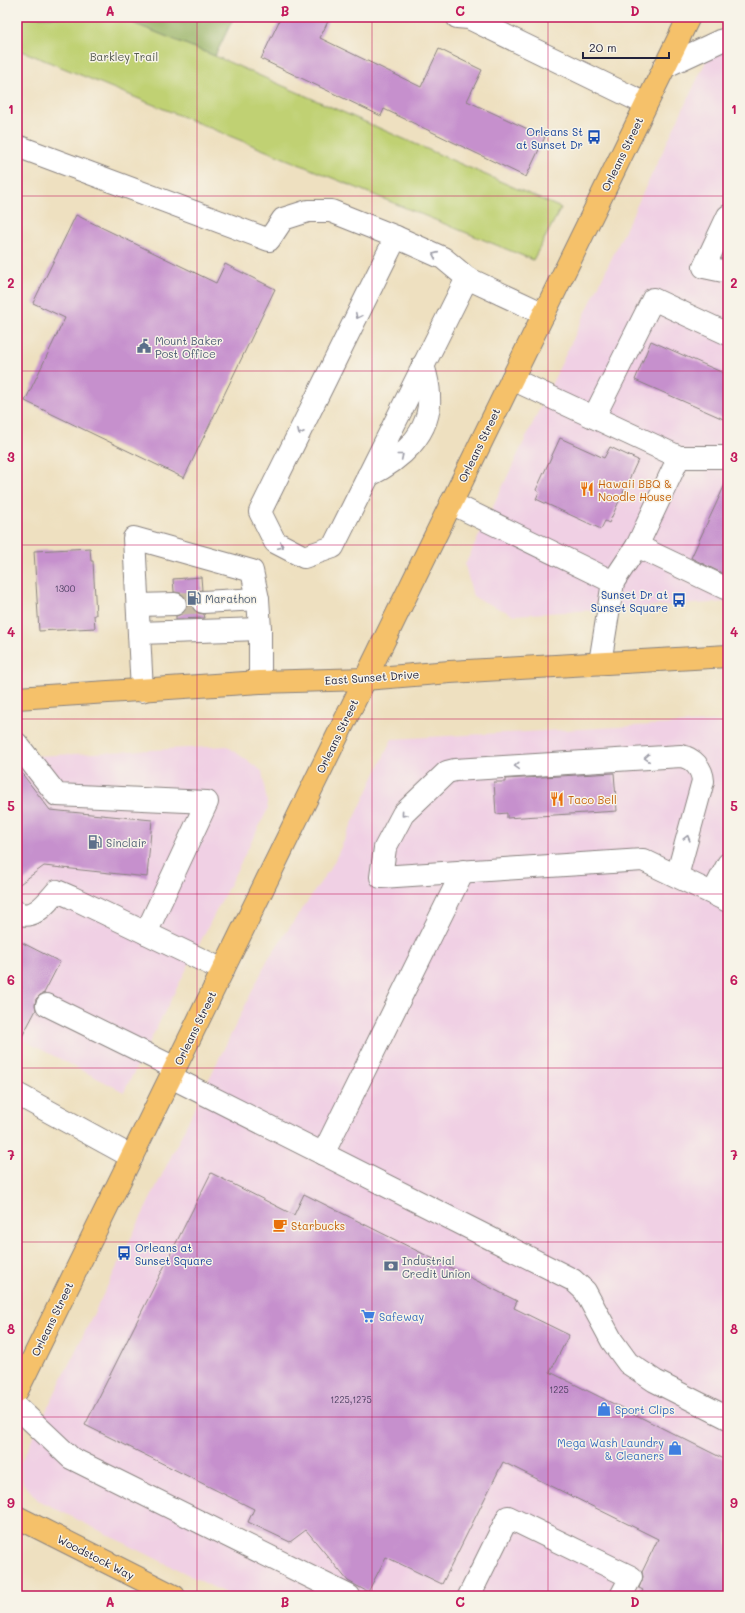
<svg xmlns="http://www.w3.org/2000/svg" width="745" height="1613" viewBox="0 0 745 1613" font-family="Mali,sans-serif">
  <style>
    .built { fill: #f0d0e4 }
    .green { fill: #c0d173; stroke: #717a57 }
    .forest { fill: #98b365; stroke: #5d6a50 }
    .building { fill: #c690cd }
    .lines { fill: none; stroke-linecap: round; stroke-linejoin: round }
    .minor-tunnel { stroke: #c5baa5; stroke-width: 22; stroke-dasharray: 22 11; stroke-linecap: butt }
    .minor-casing { stroke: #88817e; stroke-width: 24 }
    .major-casing { stroke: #88817e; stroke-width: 24 }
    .minor { stroke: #fff; stroke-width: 22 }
    .major { stroke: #f5c16b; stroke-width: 22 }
    .oneway { stroke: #9c9ca7 }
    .grid { fill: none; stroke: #c2185b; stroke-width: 1; stroke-opacity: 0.55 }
    .labels { text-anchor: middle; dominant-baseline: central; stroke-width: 3; stroke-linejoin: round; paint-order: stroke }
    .number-label { font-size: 9px; fill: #4b3e60 }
    .park-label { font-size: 11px; fill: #51574c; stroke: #f7f3e8 }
    .transit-label { font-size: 11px; fill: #164399; stroke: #f7f3e8; text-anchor: end }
    .street-label { font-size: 11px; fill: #22223b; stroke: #f7f3e8 }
    .service-label { font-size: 11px; fill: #4e5e75; stroke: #f7f3e8; text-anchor: start }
    .food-label { font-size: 11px; fill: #c56008; stroke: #f7f3e8; text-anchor: start }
    .shop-label { font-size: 11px; fill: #366cbe; stroke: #f7f3e8; text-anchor: start }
    .neatline { fill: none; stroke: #c2185b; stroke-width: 1.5 }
    .grid-label { font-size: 13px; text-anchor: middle; font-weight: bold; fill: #c2185b }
  </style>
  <rect width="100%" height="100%" fill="#f7f3e8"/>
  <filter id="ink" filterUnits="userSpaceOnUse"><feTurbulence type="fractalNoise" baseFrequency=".025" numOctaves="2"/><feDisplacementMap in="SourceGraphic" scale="8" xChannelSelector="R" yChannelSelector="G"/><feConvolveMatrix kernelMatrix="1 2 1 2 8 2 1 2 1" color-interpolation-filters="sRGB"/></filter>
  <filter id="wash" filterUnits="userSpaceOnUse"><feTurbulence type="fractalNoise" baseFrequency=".012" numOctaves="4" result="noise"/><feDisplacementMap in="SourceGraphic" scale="16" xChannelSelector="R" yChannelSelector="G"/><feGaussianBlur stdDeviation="0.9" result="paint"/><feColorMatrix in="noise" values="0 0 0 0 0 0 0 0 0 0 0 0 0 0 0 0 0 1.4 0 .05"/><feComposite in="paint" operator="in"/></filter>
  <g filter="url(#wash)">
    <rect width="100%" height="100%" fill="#eee0c0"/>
    <!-- built -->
    <g class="built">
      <polygon points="727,17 728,17 728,602 514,615 473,597 465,565"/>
      <polygon points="728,721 728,1596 231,1596 38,1500 23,1483 20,1464 268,959 333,864 392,739"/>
      <polygon points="227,746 262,771 268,809 124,1092 17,1037 17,757"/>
    </g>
    <!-- green -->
    <polygon class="green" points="17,17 118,17 215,56 561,208 533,260 17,49"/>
    <!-- forest -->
    <polygon class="forest" points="118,17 234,17 215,56"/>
    <g id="blocks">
      <!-- building -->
      <g class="building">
        <polygon points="281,17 330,17 320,38 421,87 439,49 482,70 467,101 545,137 526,177 384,109 381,116 261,59"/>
        <polygon points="76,215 216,283 225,264 275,289 184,478 25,401 65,318 33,303"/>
        <polygon points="651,341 728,375 728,421 635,380"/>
        <polygon points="560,438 604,458 610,447 638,460 609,523 605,521 601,529 536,499 539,492 536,490"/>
        <polygon points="728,478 728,576 691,558"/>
        <polygon points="90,548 91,561 93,561 96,615 94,615 95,628 39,631 34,551"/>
        <polygon points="201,577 202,590 197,591 192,596 191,603 193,609 198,613 204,614 205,618 176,619 176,616 182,614 186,610 187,603 185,597 181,593 174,592 173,579"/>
        <polygon points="17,767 50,810 152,820 147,877 44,866 17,886"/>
        <polygon points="614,773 617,811 507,818 507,813 496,814 494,782 505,782 505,779"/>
        <polygon points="17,940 60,962 44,993 40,995 36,999 35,1005 36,1010 17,1046"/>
        <polygon points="211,1173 294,1215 304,1194 517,1301 514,1308 569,1335 550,1372 728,1461 728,1596 640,1596 643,1590 639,1588 643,1577 642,1572 658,1539 503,1462 442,1584 386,1557 368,1592 348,1581 306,1530 290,1542 248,1522 254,1509 85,1425"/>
      </g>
    </g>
  </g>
  <g filter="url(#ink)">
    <use href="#blocks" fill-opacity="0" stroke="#88817e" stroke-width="1"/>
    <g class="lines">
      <!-- minor-tunnel -->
      <polyline class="minor-tunnel" points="175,604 203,602"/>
      <defs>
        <g id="minor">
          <polyline points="457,17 469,18 646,104"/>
          <polyline points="664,67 720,41 728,39"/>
          <polyline points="17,146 269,240 283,219 308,211 331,211 396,237"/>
          <polyline points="728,216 704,267 728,272"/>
          <polyline points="467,278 333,547 304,557 275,542 260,512 396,237 443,258 467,278 544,314"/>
          <polyline points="512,379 679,457 728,457"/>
          <polyline points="594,417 653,299 728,334"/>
          <path d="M368,476C399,461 432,434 429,395C429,385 426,375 423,365"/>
          <polyline points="451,503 613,582 600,663"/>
          <polyline points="637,546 725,588 728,588"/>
          <polyline points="613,582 637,546 679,457"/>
          <polyline points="203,602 258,599"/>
          <polyline points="138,605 175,604"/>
          <polyline points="139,633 260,629"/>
          <polyline points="142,691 134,538 252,571 258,599 260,629 260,682"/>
          <polyline points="17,744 57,795 207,802 146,933"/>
          <path d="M677,876L703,781C702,768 693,758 681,756L455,770L447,772L403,814L385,848L381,877L643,860L728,901"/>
          <polyline points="713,893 728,864"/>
          <path d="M17,912C33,922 47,902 57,891L71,897L223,970"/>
          <polyline points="47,1005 175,1068"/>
          <polyline points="171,1077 573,1280 585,1291 612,1341 628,1363 655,1381 728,1418"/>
          <polyline points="17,1094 132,1157"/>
          <polyline points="323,1154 463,871"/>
          <polyline points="17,1407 71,1458 349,1596"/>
          <polyline points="469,1596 508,1517 631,1577 621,1596"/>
        </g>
        <g id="major">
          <polyline points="17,698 260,682 365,679 450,672 728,656"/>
          <polyline points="17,1391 689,17"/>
          <polyline points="17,1517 174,1596"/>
        </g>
      </defs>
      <!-- minor casing -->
      <use href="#minor" class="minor-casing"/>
      <!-- major casing -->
      <use href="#major" class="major-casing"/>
      <!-- minor -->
      <use href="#minor" class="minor"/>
      <!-- major -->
      <use href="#major" class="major"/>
    </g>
    <!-- one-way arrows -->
    <defs><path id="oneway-chevron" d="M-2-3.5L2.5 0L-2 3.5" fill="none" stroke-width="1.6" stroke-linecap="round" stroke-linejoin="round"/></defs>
    <g class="oneway">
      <use href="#oneway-chevron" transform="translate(435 255) rotate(-156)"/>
      <use href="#oneway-chevron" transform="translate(358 316) rotate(116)"/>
      <use href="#oneway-chevron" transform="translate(300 432) rotate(116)"/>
      <use href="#oneway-chevron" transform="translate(401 456) rotate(-39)"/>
      <use href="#oneway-chevron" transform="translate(281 546) rotate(26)"/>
      <use href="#oneway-chevron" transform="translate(647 758) rotate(176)"/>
      <use href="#oneway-chevron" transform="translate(517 766) rotate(176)"/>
      <use href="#oneway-chevron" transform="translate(404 814) rotate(130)"/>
      <use href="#oneway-chevron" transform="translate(687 838) rotate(-75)"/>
    </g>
  </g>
  <!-- grid -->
  <path class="grid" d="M197,17V1596M372,17V1596M548,17V1596M17,196H728M17,371H728M17,545H728M17,719H728M17,894H728M17,1068H728M17,1242H728M17,1417H728"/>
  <!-- icons -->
  <defs>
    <symbol id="bus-bare" viewBox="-9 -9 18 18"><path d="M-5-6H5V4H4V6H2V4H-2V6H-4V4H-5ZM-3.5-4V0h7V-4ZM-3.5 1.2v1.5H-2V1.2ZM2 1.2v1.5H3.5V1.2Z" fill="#1a4fb4" stroke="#f7f3e8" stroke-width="2.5" paint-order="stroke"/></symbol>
    <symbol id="civic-bare" viewBox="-9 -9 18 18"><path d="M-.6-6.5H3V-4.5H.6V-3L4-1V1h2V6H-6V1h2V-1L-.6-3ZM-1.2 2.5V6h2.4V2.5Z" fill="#5c6f8a" stroke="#f7f3e8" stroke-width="2.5" paint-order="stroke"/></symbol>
    <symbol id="restaurant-bare" viewBox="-9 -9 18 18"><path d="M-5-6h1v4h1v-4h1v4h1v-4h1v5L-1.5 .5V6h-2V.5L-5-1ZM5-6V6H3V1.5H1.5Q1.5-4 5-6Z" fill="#e8710a" stroke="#f7f3e8" stroke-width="2.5" paint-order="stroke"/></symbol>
    <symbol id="fuel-bare" viewBox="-9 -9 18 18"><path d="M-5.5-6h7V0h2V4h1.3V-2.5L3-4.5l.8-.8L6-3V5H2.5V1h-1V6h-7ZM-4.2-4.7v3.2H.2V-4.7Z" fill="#5c6f8a" stroke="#f7f3e8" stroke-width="2.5" paint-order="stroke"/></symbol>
    <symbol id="cafe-bare" viewBox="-9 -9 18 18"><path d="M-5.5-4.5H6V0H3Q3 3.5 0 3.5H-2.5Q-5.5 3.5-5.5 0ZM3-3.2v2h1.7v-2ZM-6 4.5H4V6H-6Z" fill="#e8710a" stroke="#f7f3e8" stroke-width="2.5" paint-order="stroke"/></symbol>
    <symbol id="bank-bare" viewBox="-9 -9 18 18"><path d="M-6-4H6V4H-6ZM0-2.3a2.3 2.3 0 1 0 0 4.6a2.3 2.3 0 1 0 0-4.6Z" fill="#5c6f8a" stroke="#f7f3e8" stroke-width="2.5" paint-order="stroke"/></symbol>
    <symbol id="supermarket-bare" viewBox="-9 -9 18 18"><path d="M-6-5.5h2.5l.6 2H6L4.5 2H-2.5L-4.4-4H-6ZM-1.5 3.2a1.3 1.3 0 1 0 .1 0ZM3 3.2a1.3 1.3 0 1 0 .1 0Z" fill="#3f7fe0" stroke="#f7f3e8" stroke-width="2.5" paint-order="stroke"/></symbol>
    <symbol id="shop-bare" viewBox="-9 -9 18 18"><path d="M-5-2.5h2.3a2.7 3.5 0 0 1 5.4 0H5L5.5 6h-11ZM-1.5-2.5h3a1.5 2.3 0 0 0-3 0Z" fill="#3f7fe0" stroke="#f7f3e8" stroke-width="2.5" paint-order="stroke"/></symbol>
  </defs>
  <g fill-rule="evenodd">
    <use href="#bus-bare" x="584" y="127" width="20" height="20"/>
    <use href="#civic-bare" x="134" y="336" width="20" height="20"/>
    <use href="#restaurant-bare" x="577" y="479" width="20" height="20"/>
    <use href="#fuel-bare" x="184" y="588" width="20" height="20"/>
    <use href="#bus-bare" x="669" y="590" width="20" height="20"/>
    <use href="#restaurant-bare" x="547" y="789" width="20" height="20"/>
    <use href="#fuel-bare" x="85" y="832" width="20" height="20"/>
    <use href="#cafe-bare" x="270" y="1215" width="20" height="20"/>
    <use href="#bus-bare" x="114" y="1243" width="20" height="20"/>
    <use href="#bank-bare" x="381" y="1256" width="20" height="20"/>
    <use href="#supermarket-bare" x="358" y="1306" width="20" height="20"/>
    <use href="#shop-bare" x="594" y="1399" width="20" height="20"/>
    <use href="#shop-bare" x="665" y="1438" width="20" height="20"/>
  </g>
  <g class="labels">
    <!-- number labels -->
    <g class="number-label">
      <text x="65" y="588">1300</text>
      <text x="559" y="1389">1225</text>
      <text x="351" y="1399">1225,1275</text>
    </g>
    <!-- park labels -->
    <g class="park-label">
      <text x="124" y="56">Barkley Trail</text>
    </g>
    <!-- transit labels -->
    <g class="transit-label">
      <text x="583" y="131">Orleans St<tspan x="583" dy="13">at Sunset Dr</tspan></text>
      <text x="668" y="594">Sunset Dr at<tspan x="668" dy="13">Sunset Square</tspan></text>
      <text x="135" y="1247" text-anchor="start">Orleans at<tspan x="135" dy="13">Sunset Square</tspan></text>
    </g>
    <!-- street labels -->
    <g class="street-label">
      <text transform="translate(622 154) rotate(-64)">Orleans Street</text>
      <text transform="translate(479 445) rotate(-64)">Orleans Street</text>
      <text transform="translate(372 677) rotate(-4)">East Sunset Drive</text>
      <text transform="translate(337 736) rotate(-64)">Orleans Street</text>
      <text transform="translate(195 1028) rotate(-64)">Orleans Street</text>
      <text transform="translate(52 1319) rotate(-64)">Orleans Street</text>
      <text transform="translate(96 1557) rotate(27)">Woodstock Way</text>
    </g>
    <!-- service labels -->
    <g class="service-label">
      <text x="155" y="340">Mount Baker<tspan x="155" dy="13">Post Office</tspan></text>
      <text x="205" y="598">Marathon</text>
      <text x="106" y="842">Sinclair</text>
      <text x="402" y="1260">Industrial<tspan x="402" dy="13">Credit Union</tspan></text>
    </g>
    <!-- food labels -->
    <g class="food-label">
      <text x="598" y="483">Hawaii BBQ &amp;<tspan x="598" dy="13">Noodle House</tspan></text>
      <text x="568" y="799">Taco Bell</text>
      <text x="291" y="1225">Starbucks</text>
    </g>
    <!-- shop labels -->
    <g class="shop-label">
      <text x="379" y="1316">Safeway</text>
      <text x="615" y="1409">Sport Clips</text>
      <text x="664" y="1442" text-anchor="end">Mega Wash Laundry<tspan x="664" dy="13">&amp; Cleaners</tspan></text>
    </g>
  </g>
  <!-- margin -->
  <rect width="745" height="1613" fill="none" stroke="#f7f3e8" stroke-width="44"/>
  <!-- scale -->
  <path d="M583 52v6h86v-6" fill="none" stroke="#22223b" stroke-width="2"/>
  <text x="589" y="52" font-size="12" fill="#22223b" stroke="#f7f3e8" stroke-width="3" paint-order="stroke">20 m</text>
  <rect x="22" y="22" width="701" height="1569" class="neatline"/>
  <g class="grid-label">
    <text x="110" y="16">A</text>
    <text x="285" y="16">B</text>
    <text x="460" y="16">C</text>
    <text x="635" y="16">D</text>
    <text x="11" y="114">1</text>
    <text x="734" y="114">1</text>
    <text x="11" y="288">2</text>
    <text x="734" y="288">2</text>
    <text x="11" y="462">3</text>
    <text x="734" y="462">3</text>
    <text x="11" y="637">4</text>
    <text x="734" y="637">4</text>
    <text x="11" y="811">5</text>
    <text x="734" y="811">5</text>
    <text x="11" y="985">6</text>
    <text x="734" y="985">6</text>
    <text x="11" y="1160">7</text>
    <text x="734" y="1160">7</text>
    <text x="11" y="1334">8</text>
    <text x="734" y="1334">8</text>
    <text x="11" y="1508">9</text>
    <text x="734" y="1508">9</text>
    <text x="110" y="1607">A</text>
    <text x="285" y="1607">B</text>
    <text x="460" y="1607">C</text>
    <text x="635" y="1607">D</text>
  </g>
</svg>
